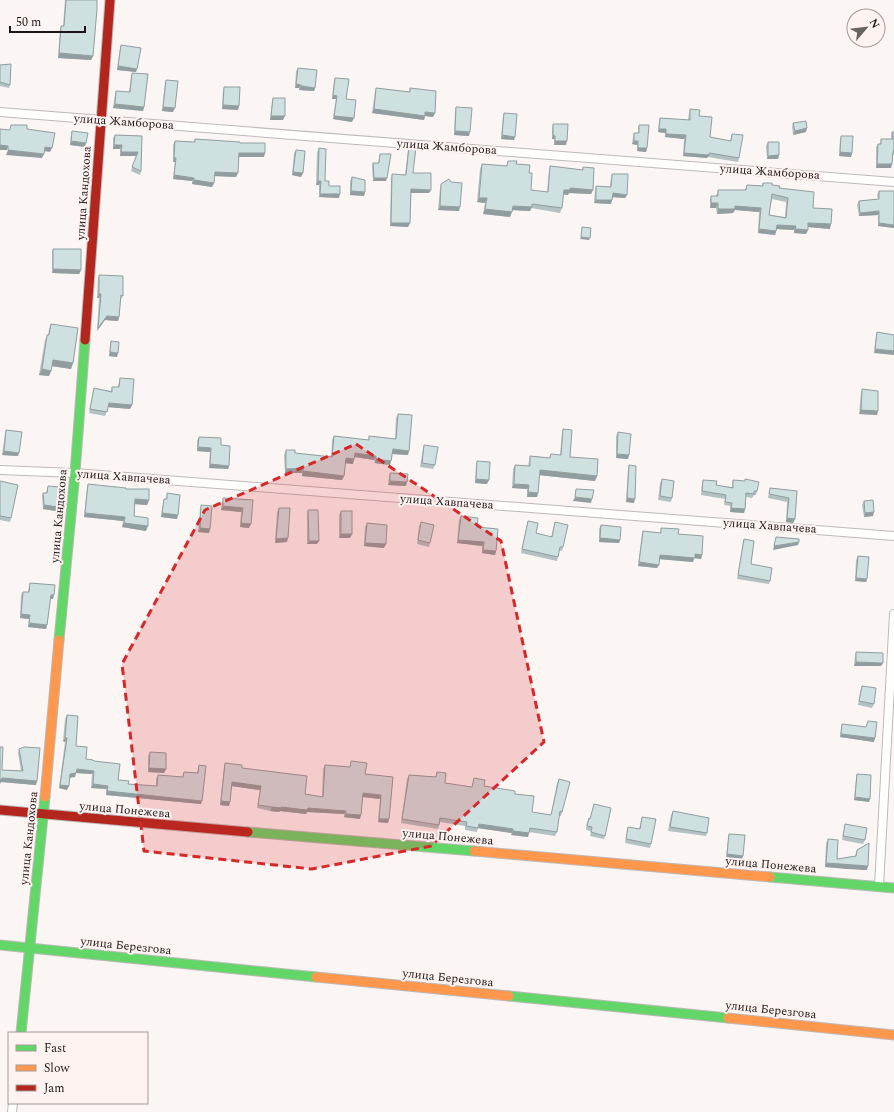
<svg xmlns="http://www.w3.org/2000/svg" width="894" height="1112" viewBox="0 0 894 1112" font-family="Spectral,serif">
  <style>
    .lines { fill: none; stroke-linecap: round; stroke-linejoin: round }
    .street-casing { stroke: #beb9b9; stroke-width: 10 }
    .fast-casing { stroke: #beb9b9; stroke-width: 11 }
    .slow-casing { stroke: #beb9b9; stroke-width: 11 }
    .jam-casing { stroke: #beb9b9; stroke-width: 11 }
    .street { stroke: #fefefd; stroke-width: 8 }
    .fast { stroke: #63d668; stroke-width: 9 }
    .slow { stroke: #ff974d; stroke-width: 9 }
    .jam { stroke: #b3261e; stroke-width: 9 }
    .wall { fill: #b2c1c2; fill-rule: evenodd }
    .shaded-wall { fill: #919d9e }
    .building { fill: #cfe0e1; stroke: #919d9e; fill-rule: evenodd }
    .marked { fill: #d62828; fill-opacity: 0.2; stroke: #d62828; stroke-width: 3; stroke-dasharray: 8 5; stroke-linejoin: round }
    .labels { text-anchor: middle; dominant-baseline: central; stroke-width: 4; stroke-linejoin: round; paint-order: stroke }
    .street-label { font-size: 12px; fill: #1b1616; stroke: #fef3f1 }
  </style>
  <rect width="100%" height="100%" fill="#fbf5f4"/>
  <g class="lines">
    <defs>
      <g id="street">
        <polyline points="0,112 894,182"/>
        <polyline points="0,470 75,473 894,536"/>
        <polyline points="879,886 894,614"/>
        <polyline points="12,1112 13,1103"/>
      </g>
      <g id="fast">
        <polyline points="59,640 75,473 85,340"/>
        <polyline points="248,832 474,851"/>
        <polyline points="770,877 894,888"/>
        <polyline points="0,945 316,977"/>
        <polyline points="509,996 728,1018"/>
        <polyline points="21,1033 45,797"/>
      </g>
      <g id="slow">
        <polyline points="45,797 59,640"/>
        <polyline points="474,851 770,877"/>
        <polyline points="316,977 509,996"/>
        <polyline points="728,1018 894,1035"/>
      </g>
      <g id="jam">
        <polyline points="85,340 110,0"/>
        <polyline points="0,810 248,832"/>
      </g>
    </defs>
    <!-- street casing -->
    <use href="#street" class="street-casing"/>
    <!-- fast casing -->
    <use href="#fast" class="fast-casing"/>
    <!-- slow casing -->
    <use href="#slow" class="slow-casing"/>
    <!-- jam casing -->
    <use href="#jam" class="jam-casing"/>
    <!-- street -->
    <use href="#street" class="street"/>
    <!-- fast -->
    <use href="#fast" class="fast"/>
    <!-- slow -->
    <use href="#slow" class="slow"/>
    <!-- jam -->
    <use href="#jam" class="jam"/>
  </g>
  <!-- wall -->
  <g class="wall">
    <polygon points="64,0 97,0 93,56 91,60 58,58 60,30 61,26 63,26 65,0"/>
    <polygon points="121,45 137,69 136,72 117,70 120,49"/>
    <polygon points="0,65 10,85 9,88 0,86"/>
    <polygon points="298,68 315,88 314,91 299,90 299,88 295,88 296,71"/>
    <polygon points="132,73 144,107 143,111 113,108 115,94 116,91 129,92 131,77"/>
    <polygon points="335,78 346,99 352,122 333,119 336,99 332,99 334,81"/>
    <polygon points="166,80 173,112 162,111 165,83"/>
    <polygon points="224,87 239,106 238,110 222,109 223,91"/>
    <polygon points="376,88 409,92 410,88 435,113 433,117 425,116 424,120 372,113 375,92"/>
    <polygon points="273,98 283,120 270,120 272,102"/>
    <polygon points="456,107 469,136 454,135 455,111"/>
    <polygon points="690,109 699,116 710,137 730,141 732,134 739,158 738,162 708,157 707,158 683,156 684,139 665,137 665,133 658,132 659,122 660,118 688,120 689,113"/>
    <polygon points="504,113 514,140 501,139 503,116"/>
    <polygon points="793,123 807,128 806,132 793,135 792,127"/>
    <polygon points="553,124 566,145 554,145 554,139 552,139 552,128"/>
    <polygon points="639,125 647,148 646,152 637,151 637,145 632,144 633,137 634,133 638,133 638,128"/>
    <polygon points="72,131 85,147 70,145 71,135"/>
    <polygon points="892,132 894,132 894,155 893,155 892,164 891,168 876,168 876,147 878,144 880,144 881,139 891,139 891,136"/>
    <polygon points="115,135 142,136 141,171 140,175 131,171 136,156 120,156 120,149 113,149 113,138"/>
    <polygon points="841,136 852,153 851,157 839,156 840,140"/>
    <polygon points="195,139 240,143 264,157 239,157 236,177 214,176 214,183 212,187 192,184 192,181 173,179 175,162 173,162 173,145 175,141 194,142"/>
    <polygon points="768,142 779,155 778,159 767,159 766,146"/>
    <polygon points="409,146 413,173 429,193 411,193 410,223 408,227 390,226 391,178 392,174 405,175 408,150"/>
    <polygon points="319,148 325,181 339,198 319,197 319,185 316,185 317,152"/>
    <polygon points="296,150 303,173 301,177 292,175 294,153"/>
    <polygon points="380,154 386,181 373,181 372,166 373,163 378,163"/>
    <polygon points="508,161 516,164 529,173 531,190 547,192 549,171 550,166 582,170 583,167 593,190 591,194 569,193 568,195 563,194 562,208 560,213 531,208 530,211 512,210 510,217 483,214 485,203 477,202 480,169 482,164 506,166"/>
    <polygon points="612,174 627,195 625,198 612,197 611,204 594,203 595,190 596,186 610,187 611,177"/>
    <polygon points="352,177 365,192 364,196 350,195 350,181"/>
    <polygon points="451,182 459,211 438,210 440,188 441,184"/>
    <path d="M763,183L779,188L813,208L830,229L808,227L806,234L794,233V230L777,229L775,235L758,233L759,212L735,210L733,213L717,214L716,208H710V200L711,196H716L718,190H745L747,185L762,186ZM772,199L786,202L785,217L769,215Z"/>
    <polygon points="879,191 894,228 878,226 878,215 859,216 857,205 859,201 878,199 877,195"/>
    <polygon points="53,249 81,270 79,274 52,273 52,252"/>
    <polygon points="99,275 123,296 121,299 120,299 119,317 118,321 105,320 97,331 99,298 97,298 98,278"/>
    <polygon points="51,324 73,363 71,369 52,366 51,371 49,376 39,375 45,340 47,335 48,335 49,329"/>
    <polygon points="877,332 894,335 874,353 876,336"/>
    <polygon points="111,341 117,357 109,356 110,345"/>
    <polygon points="120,378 132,405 130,409 108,407 105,416 89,413 93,392 94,388 111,391 112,387 118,387 119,382"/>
    <polygon points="862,389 877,415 859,414 861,393"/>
    <polygon points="398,414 408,455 392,454 390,465 375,463 374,460 355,457 353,464 345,463 344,476 342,480 302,476 302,473 285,473 284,455 286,450 295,453 331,457 332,440 334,436 368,440 369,436 395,439 396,418"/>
    <polygon points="563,429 570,457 597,476 595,481 539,475 538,493 537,497 527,497 527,489 512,488 513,469 515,465 528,466 530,456 549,458 551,454 560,455 562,433"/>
    <polygon points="6,430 18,456 2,455 5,434"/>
    <polygon points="618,432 629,455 628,459 616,458 616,436"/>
    <polygon points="199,437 221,445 229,466 228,469 209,468 210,452 197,451 197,441"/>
    <polygon points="424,445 435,465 433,469 420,467 423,449"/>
    <polygon points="477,461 487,484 475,483 476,465"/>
    <polygon points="629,465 634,503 626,502 628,469"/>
    <polygon points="390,473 406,486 388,485 389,477"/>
    <polygon points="662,479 672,498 671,502 658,500 660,483"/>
    <polygon points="703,480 716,485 732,487 732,484 733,480 757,491 756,495 754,495 752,498 746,497 745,509 744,513 730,512 730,506 724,505 725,499 701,495 702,484"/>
    <polygon points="0,481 11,518 10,522 0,520"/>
    <polygon points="88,484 149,500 147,505 135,504 134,516 146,531 122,527 123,521 84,517 87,488"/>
    <polygon points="48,486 58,507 56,511 43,509 42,496 43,493 46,493"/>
    <polygon points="770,488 797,491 795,519 793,523 786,522 787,502 768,498"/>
    <polygon points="167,493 177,519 161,517 163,503 164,499 166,499"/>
    <polygon points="223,498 253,500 249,528 240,527 241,512 221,510 222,502"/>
    <polygon points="864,501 873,516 864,517 862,505"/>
    <polygon points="201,505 210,529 209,533 198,532 200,509"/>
    <polygon points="279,508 287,542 275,543 277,512"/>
    <polygon points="308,510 317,544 307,544 307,514"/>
    <polygon points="341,511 352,534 350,538 339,538 339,515"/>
    <polygon points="461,516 496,551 495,555 482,553 482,546 457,543 459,520"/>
    <polygon points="528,521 536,533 551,537 555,522 563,547 562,551 559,550 557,561 521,553"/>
    <polygon points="421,522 430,543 429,547 417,544 419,526"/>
    <polygon points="367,523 384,548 364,546 365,527"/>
    <polygon points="601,525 620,540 619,543 599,542 599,529"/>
    <polygon points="661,528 678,534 702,555 701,559 694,558 693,562 659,559 657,568 638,566 642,534 643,531 660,533"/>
    <polygon points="744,539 751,564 770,581 769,584 737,579 743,543"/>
    <polygon points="858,556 867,579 866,582 855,581 856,560"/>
    <polygon points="30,583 54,595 53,599 50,599 47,625 46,629 28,627 29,619 20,618 21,595 23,592 28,592 29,586"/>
    <polygon points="856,652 881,666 854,666 855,656"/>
    <polygon points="862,686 874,704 872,708 858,705 861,689"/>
    <polygon points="67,715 76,746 86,759 94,761 118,780 128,784 156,786 156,779 158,775 182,777 184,772 197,773 199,765 201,804 106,795 106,789 91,788 92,774 76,773 75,777 70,777 67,790 59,788 65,742 63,741 65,719"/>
    <polygon points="842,724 874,742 840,737 841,728"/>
    <polygon points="19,749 36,785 1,782 0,784 2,770 21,771 18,753"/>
    <polygon points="150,752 166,769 164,773 148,772 148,756"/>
    <polygon points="351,761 365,774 393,777 389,819 388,823 378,822 380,799 363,797 360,819 344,817 344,814 307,812 306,814 280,811 279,812 270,811 257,808 260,790 232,786 229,806 220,805 224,767 225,763 242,768 305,794 322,797 323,769 325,765 350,767"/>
    <polygon points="437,772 445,783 472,787 474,778 484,786 515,794 532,812 551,815 557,783 559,779 562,812 561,816 559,816 557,832 555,836 529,832 528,837 511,835 512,833 478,828 477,832 465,830 465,826 440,822 438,829 401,823 407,779 409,775 435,777"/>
    <polygon points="857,774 870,799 869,802 854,800 856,778"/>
    <polygon points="594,804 605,836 604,839 590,836 591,831 586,830 587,822 589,818 590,819"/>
    <polygon points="673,811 707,833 706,836 668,831 671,815"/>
    <polygon points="642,817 651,844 650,848 625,843 628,827 639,829"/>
    <polygon points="845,824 865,840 863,844 842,840 844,828"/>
    <polygon points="729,834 743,856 742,859 726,858 728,838"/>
    <polygon points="828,839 837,859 855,856 857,850 867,870 825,867 826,843"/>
  </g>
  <!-- shaded-wall -->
  <g class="shaded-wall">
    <polygon points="59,53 93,56 91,60 58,58"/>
    <polygon points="118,66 137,69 136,72 117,70"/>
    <polygon points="296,84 301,85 299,88 295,88"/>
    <polygon points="301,86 315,88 314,91 299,90"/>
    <polygon points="333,95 337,96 336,99 332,99"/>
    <polygon points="115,104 144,107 143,111 113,108"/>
    <polygon points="223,105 239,106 238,110 222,109"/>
    <polygon points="163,107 175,108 173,112 162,111"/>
    <polygon points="374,109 435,113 433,117 425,116 424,120 372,113"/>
    <polygon points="271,116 285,116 283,120 270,120"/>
    <polygon points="334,116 354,118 352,122 333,119"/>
    <polygon points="807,128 806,132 793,135 795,131"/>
    <polygon points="659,129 666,129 665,133 658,132"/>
    <polygon points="455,131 470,132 469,136 454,135"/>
    <polygon points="666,134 686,135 684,139 665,137"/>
    <polygon points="502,135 515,137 514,140 501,139"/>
    <polygon points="553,135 555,136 554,139 552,139"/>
    <polygon points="71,141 86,143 85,147 70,145"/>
    <polygon points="555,141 567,141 566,145 554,145"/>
    <polygon points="634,141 638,141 637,145 632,144"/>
    <polygon points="0,145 8,146 7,150 0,150"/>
    <polygon points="114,145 122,145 120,149 113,149"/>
    <polygon points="45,147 52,148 50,152 44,151"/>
    <polygon points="638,148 647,148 646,152 637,151"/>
    <polygon points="8,150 44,154 42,158 6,155"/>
    <polygon points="121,152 138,152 136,156 120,156"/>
    <polygon points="840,152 852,153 851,157 839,156"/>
    <polygon points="239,153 265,153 264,157 238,157"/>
    <polygon points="684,153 709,155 707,158 683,156"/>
    <polygon points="779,155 778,159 767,159 768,156"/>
    <polygon points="174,158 176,158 175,162 173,162"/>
    <polygon points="877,164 892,164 891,168 876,168"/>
    <polygon points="215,172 238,173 236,177 214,176"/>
    <polygon points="293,172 303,173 301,177 292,175"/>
    <polygon points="174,175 194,178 192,181 173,179"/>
    <polygon points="374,178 387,178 386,181 373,181"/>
    <polygon points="194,180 214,183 212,187 192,184"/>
    <polygon points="318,181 321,181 319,185 316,185"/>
    <polygon points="570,188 593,190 591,194 569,193 568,195 562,194 564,190"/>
    <polygon points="411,189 431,190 429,193 409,193"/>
    <polygon points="351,191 365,192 364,196 350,195"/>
    <polygon points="613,193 627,195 625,198 611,197"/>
    <polygon points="320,194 340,194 339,198 319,197"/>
    <polygon points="479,198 487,198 485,203 477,202"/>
    <polygon points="596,200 612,200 611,204 594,203"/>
    <polygon points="711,203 718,203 716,208 710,208"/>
    <polygon points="440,206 460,207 459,211 438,210"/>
    <polygon points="513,206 532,207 530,211 511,210"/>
    <polygon points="735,206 761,208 759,212 735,210 733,213 717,214 718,209"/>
    <polygon points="485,209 512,212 510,217 483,214"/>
    <polygon points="879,211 878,215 859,216 860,213"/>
    <polygon points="391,223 410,223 408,227 390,226"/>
    <polygon points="808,223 831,224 830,229 807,227"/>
    <polygon points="879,223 894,225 894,228 878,226"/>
    <polygon points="777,225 796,226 794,230 775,229"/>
    <polygon points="759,229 776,231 775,235 758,233"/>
    <polygon points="795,229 808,230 806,234 794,233"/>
    <polygon points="581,237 590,238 589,240 580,239"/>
    <polygon points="53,269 81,270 79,274 52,273"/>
    <polygon points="99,294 101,294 99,298 97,298"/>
    <polygon points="107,316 119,317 118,321 105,320 97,331 98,328"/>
    <polygon points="875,349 894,351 894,355 874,353"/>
    <polygon points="110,352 118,353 117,357 109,356"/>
    <polygon points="53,360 73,363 71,369 51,366"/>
    <polygon points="42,369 51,371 49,376 39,375"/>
    <polygon points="109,403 132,405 130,409 107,407"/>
    <polygon points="861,410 878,411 877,415 859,414"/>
    <polygon points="198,447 211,448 210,452 197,451"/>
    <polygon points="393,449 409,451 408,455 392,454"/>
    <polygon points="4,451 19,453 18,456 2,455"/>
    <polygon points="355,453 376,456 374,460 354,457"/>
    <polygon points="617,454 629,455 628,459 616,458"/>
    <polygon points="346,458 354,459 353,464 344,463"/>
    <polygon points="376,459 391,461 390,465 375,463"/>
    <polygon points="210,464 229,466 228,469 209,468"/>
    <polygon points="303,468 302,473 285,473 286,469"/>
    <polygon points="540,470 597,476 595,481 538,475"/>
    <polygon points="303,471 344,476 342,480 302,476"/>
    <polygon points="476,479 489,480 487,484 475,483"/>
    <polygon points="390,481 407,482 406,486 388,485"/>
    <polygon points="514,484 529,485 527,489 512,488"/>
    <polygon points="528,492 538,493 537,497 527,497"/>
    <polygon points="575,497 592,499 591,503 573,501"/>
    <polygon points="627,498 635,499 634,503 626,502"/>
    <polygon points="135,499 149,500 147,505 133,504"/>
    <polygon points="44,505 58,507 56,511 43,509"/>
    <polygon points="223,506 243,508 241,512 221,510"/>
    <polygon points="731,508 745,509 744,513 730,512"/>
    <polygon points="874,512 873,516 864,517 865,513"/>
    <polygon points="85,513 125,517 123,521 84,517"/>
    <polygon points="162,513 178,515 177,519 161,517"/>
    <polygon points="787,518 795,519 793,523 786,522"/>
    <polygon points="124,523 148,526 146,531 122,527"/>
    <polygon points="241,523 251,524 249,528 240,527"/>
    <polygon points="200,528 210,529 209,533 198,532"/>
    <polygon points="341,534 352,534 350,538 339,538"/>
    <polygon points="288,538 287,542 275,543 276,539"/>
    <polygon points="600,538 620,540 619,543 599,542"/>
    <polygon points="458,540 484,542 482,546 457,543"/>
    <polygon points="309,541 319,541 317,544 307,544"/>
    <polygon points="799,542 798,545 773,550 774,546"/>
    <polygon points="365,543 386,544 384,548 364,546"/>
    <polygon points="483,550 496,551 495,555 482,553"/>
    <polygon points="695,554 702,555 701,559 694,558 693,562 658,559 660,555"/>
    <polygon points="639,562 659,565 657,568 638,566"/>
    <polygon points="856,578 867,579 866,582 855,581"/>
    <polygon points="51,595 54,595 53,599 49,599"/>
    <polygon points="21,614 30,615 29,619 20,618"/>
    <polygon points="29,623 47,625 46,629 28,627"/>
    <polygon points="856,662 883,663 881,666 854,666"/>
    <polygon points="841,734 875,738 874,742 840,737"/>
    <polygon points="65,738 67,738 65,742 63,741"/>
    <polygon points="149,768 166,769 164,773 148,772"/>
    <polygon points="77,769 94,771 92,774 75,773"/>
    <polygon points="76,773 75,777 69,778 70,774"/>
    <polygon points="2,778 37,781 36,785 1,782 0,784 0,780"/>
    <polygon points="232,782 261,786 260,790 231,786"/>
    <polygon points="93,784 108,786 106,789 91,788"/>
    <polygon points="60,785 69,786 67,790 59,788"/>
    <polygon points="107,791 202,801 201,804 106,795"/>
    <polygon points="363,793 381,795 380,799 362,797"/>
    <polygon points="855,797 870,799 869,802 854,800"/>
    <polygon points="221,801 230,802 229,806 220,805"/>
    <polygon points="272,807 308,808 346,811 344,814 307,812 306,814 280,811 279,812 270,811"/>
    <polygon points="346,814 361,815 360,819 344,817"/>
    <polygon points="379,819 389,819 388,823 378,822"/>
    <polygon points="479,824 513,829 512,833 477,828"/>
    <polygon points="513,831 529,833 528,837 511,835"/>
    <polygon points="727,854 743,856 742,859 726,858"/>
    <polygon points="826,863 868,866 867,870 847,869 825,867"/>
  </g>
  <!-- building -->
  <g class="building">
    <polygon points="66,0 97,0 97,9 93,56 59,53 61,26 64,26"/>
    <polygon points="121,45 141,48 137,69 118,66"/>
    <polygon points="11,64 10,85 0,82 0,65"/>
    <polygon points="298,68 317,70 315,88 301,86 301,85 296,84"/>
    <polygon points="132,73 148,74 144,107 115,104 116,91 130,92"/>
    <polygon points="335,78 349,79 346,99 356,100 354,118 334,116 337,96 333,95"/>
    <polygon points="166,80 178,81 175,108 163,107"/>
    <polygon points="224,87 240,87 239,106 223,105"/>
    <polygon points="376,88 410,92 410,88 436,91 435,113 425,112 425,116 374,109"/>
    <polygon points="273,98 285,98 285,116 271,116"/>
    <polygon points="456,107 472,108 470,132 455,131"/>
    <polygon points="690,109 700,110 699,116 712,117 710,137 731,141 732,134 743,135 739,158 709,153 709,155 684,153 686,135 666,134 666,129 659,129 660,118 690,120"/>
    <polygon points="504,113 517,114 515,137 502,135"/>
    <polygon points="806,121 807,128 795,131 793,123"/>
    <polygon points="553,124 568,124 567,141 555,141 555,136 553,135"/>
    <polygon points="11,125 27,125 27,129 55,133 52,148 45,147 44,154 8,150 8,146 0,145 0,129 10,130"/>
    <polygon points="639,125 649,125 647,148 638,148 638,141 634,141 634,133 639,133"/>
    <polygon points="72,131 88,133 86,143 71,141"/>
    <polygon points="892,132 894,132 894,151 893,151 892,164 877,164 878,144 881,144 881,139 893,139"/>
    <polygon points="115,135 142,136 141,171 132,167 138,152 121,152 122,145 114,145"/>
    <polygon points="841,136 853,136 852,153 840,152"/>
    <polygon points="195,139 240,142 240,143 265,143 265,153 239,153 238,173 215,172 214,183 194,180 194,178 174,175 176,158 174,158 175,141 195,142"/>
    <polygon points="768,142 779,142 779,155 768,156"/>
    <polygon points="409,146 416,147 413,173 431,173 431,190 411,189 410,223 391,223 392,174 406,175"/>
    <polygon points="319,148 326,149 325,181 329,181 329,186 340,186 340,194 320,194 321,181 318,181"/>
    <polygon points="296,150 305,151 303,173 293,172"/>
    <polygon points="380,154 391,154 387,178 374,178 373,163 379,163"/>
    <polygon points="508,161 517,161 516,164 530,165 529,173 532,173 531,190 548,192 550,166 583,170 583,167 594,168 593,190 570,188 570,190 564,190 562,208 532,204 532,207 513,206 512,212 485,209 487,198 479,198 482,164 507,166"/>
    <polygon points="612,174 628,174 627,195 613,193 612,200 596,200 596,186 611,187"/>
    <polygon points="352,177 365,180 365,192 351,191"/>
    <polygon points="449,179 451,182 462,183 460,207 440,206 441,184"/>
    <path d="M763,183H772V185L780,186L779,188L814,192L813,208L832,209L831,224L808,223V230L795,229L796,226L777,225L776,231L759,229L761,208L735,206V209H718V203H711V196H718V190H746L747,185L763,186ZM772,194L788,198L786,218L769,215Z"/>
    <polygon points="879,191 894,191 894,225 879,223 879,211 860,213 859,201 879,199"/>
    <polygon points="582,227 591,228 590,238 581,237"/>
    <polygon points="53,249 81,249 81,270 53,269"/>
    <polygon points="99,275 123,276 123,296 121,295 119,317 107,316 98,328 101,294 99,294"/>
    <polygon points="51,324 78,328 73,363 53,360 51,371 42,369 47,335 49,335"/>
    <polygon points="877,332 894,335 894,351 875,349"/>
    <polygon points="111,341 119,342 118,353 110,352"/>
    <polygon points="120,378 134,379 132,405 109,403 107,412 90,409 94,388 112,392 112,387 119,387"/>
    <polygon points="862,389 878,391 878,411 861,410"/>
    <polygon points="398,414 412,415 409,451 393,449 391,461 376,459 376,456 355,453 354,459 346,458 344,476 303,471 303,468 286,469 286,450 295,450 295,453 332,457 334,436 369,440 369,436 396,439"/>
    <polygon points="563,429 572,430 570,457 598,459 597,476 540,470 538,493 528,492 529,485 514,484 515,465 530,466 530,456 550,458 551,454 561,455"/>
    <polygon points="6,430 22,432 19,453 4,451"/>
    <polygon points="618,432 631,434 629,455 617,454"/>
    <polygon points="199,437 221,438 221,445 230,446 229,466 210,464 211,448 198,447"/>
    <polygon points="424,445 438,447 435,465 422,463"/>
    <polygon points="477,461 490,462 489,480 476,479"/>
    <polygon points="629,465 636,466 635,499 627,498"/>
    <polygon points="390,473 408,474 407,482 390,481"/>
    <polygon points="662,479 674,481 672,498 660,496"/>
    <polygon points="745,479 759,482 757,491 754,491 754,494 746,493 745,509 731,508 732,503 725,502 726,495 702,491 703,480 717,481 716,485 733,488 733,480 745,481"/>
    <polygon points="0,481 18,485 11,518 0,516"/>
    <polygon points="88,484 126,488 126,489 149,489 149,500 135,499 134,516 148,518 148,526 124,523 125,517 85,513"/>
    <polygon points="48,486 60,487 58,507 44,505 43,493 47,493"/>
    <polygon points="770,488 797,491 795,519 787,518 789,498 769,494"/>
    <polygon points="576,489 594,490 592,499 575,497"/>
    <polygon points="167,493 180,495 178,515 162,513 164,499 167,499"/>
    <polygon points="223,498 253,500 251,524 241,523 243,508 223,506"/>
    <polygon points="873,500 874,512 865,513 864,501"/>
    <polygon points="201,505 212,506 210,529 200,528"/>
    <polygon points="279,508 290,508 288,538 276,539"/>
    <polygon points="308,510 318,510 319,541 309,541"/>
    <rect x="341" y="511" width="11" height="23"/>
    <polygon points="461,516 478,518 477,527 498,529 496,551 483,550 484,542 458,540"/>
    <polygon points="528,521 538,523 536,533 552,537 555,522 568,525 563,547 560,547 558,557 522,549"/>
    <polygon points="421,522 434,525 430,543 418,540"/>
    <polygon points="367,523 387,525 386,544 365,543"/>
    <polygon points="601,525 621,527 620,540 600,538"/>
    <polygon points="661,528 679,529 678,534 703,536 702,555 695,554 695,558 660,555 659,565 639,562 643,531 661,533"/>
    <polygon points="776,537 799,539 799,542 774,546"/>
    <polygon points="744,539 754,541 751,564 772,568 770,581 738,575"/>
    <polygon points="858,556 869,557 867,579 856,578"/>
    <polygon points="30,583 55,585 54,595 51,595 47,625 29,623 30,615 21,614 23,592 29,592"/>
    <polygon points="856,652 883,653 883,663 856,662"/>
    <polygon points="862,686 876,688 874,704 859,701"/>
    <polygon points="67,715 78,716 76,746 87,747 86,759 93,760 94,761 120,764 118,780 129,781 128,784 157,786 158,775 183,777 184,772 198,773 199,765 206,766 202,801 107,791 108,786 93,784 94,771 77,769 76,773 70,774 69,786 60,785 67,738 65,738"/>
    <polygon points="868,721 877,722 875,738 841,734 842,724 866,727"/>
    <polygon points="0,747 3,747 2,770 23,771 19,749 24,747 40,748 37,781 2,778 1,780 0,780"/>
    <polygon points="150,752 166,753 166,769 149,768"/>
    <polygon points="351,761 367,763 365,774 393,777 389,819 379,819 381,795 363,793 361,815 346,814 346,811 308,808 307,810 281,807 281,808 272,807 258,805 261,786 232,782 230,802 221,801 225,763 242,765 242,768 307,776 305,794 323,797 325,765 350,767"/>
    <polygon points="437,772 446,773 445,783 472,787 474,778 485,780 484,786 515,791 515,794 534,796 532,812 551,815 559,779 570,782 562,812 560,811 557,832 530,828 529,833 513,831 513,829 479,824 478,828 466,826 467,822 440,818 439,825 402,819 409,775 436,777"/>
    <polygon points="857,774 871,775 870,799 855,797"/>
    <polygon points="594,804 611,808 605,836 591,832 592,827 587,826 589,818 590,819"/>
    <polygon points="673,811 709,818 707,833 670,827"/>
    <polygon points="642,817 656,819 651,844 626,839 628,827 640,829"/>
    <polygon points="845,824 867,828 865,840 843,836"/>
    <polygon points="729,834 745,835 743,856 727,854"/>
    <polygon points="828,839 838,840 837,859 856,856 857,850 869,843 868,866 826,863"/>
  </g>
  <!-- marked area -->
  <path class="marked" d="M356,444L501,541L544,742L431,846L312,869L144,851L122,664L205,510Z"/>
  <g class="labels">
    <!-- street labels -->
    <g class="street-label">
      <text transform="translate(124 122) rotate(4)">улица Жамборова</text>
      <text transform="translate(447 147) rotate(4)">улица Жамборова</text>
      <text transform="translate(770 172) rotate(4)">улица Жамборова</text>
      <text transform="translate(84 193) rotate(-86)">улица Кандохова</text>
      <text transform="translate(124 477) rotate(4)">улица Хавпачева</text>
      <text transform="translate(447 502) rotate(4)">улица Хавпачева</text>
      <text transform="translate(59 516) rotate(-85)">улица Кандохова</text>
      <text transform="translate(770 526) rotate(4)">улица Хавпачева</text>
      <text transform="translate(125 810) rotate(5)">улица Понежева</text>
      <text transform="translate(448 837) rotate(5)">улица Понежева</text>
      <text transform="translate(29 838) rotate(-84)">улица Кандохова</text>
      <text transform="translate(771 865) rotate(5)">улица Понежева</text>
      <text transform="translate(126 946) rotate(6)">улица Березгова</text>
      <text transform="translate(448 978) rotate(6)">улица Березгова</text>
      <text transform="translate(771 1010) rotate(6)">улица Березгова</text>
    </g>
  </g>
  <!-- legend -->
  <rect x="8" y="1032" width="140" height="72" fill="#fef3f1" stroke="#a39b99"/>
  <rect x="16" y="1045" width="20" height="6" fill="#63d668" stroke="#a39b99"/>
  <text x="44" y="1052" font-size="12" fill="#1b1616">Fast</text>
  <rect x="16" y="1065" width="20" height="6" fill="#ff974d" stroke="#a39b99"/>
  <text x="44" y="1072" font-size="12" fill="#1b1616">Slow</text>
  <rect x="16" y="1085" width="20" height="6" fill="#b3261e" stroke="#a39b99"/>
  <text x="44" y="1092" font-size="12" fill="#1b1616">Jam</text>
  <!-- north arrow -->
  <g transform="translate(866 28) rotate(62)"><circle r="19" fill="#fef3f1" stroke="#a39b99"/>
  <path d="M0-3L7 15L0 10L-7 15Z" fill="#696464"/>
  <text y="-6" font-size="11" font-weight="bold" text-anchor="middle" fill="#1b1616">N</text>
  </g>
  <!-- scale -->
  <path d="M10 26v6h75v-6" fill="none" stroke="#1b1616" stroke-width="2"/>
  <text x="16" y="26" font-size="12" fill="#1b1616" stroke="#fef3f1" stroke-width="3" paint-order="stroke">50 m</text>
</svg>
